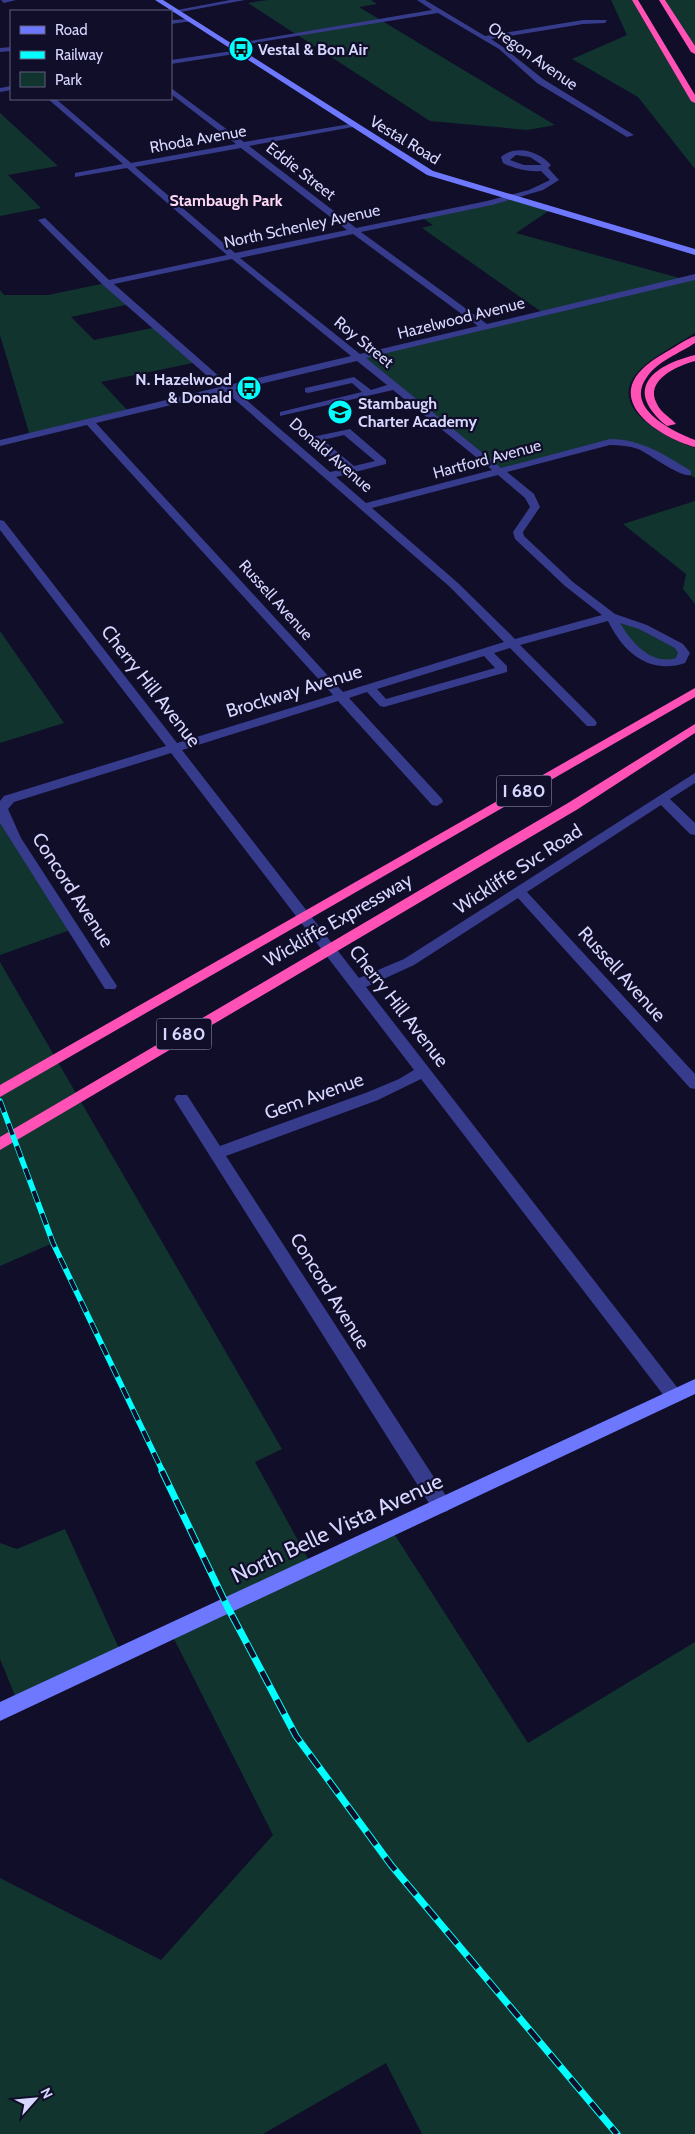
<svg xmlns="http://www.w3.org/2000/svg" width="695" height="2134" viewBox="0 0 695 2134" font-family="Cabin,sans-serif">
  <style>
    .green { fill: #11342f }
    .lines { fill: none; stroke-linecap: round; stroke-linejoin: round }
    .street { fill: #363b8c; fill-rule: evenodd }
    .secondary { fill: #6d78ff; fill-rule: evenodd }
    .highway { fill: #ff51b6; fill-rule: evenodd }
    .rail-far1-casing { stroke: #02ffff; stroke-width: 5.5 }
    .rail-casing { stroke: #02ffff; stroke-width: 7 }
    .rail-far1 { stroke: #100e29; stroke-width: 4; stroke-dasharray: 12; stroke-linecap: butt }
    .rail { stroke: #100e29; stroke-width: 5; stroke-dasharray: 16; stroke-linecap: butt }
    .labels { text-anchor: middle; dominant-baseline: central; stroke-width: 4.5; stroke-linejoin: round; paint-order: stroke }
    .far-poi-label { font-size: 16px; font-weight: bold; fill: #d7d6ff; stroke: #100e29; text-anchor: start }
    .far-street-label { font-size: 16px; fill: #d7d6ff; stroke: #100e29 }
    .far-neighbourhood-label { font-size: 16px; font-weight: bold; fill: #ffd8f5; stroke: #100e29 }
    .shield { fill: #100e29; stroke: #9b9abf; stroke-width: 1 }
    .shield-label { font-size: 18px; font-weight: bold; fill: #d7d6ff }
    .street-label { font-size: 19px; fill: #d7d6ff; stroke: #100e29 }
    .near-street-label { font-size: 22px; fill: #d7d6ff; stroke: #100e29 }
  </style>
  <rect width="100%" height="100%" fill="#100e29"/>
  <!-- green -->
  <g class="green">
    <polygon points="268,0 371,0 377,4 359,7 555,125 528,130 430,121 248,3"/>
    <polygon points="611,0 635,0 695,101 695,169 638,97 572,59 627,35"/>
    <polygon points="662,0 695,0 695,52"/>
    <polygon points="0,113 58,166 8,175 41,208 0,216"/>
    <path d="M504,197L550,210L516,233L683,279L695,277V333C678,344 659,353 644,366C599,404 663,437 695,448V478L644,448L616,441L499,471L358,359L543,313L422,228L433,225L421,217L489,203Z"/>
    <polygon points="106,283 130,304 71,317 94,340 157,327 198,362 101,382 130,413 30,436 0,335 0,290 4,295 48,295"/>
    <polygon points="695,501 695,604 683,589 686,574 623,524"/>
    <polygon points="628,620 679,646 681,660 653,662 615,624"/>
    <polygon points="0,631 64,723 0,743"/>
    <polygon points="0,802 1,808 73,929 0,955"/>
    <polygon points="0,962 282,1449 255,1462 312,1566 391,1529 528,1743 695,1642 695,2134 422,2134 386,2063 263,2134 0,2134 0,1878 161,1960 273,1835 171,1633 226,1605 53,1243 0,1266"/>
    <polygon points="65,1529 122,1655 18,1703 0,1659 0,1543 17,1549"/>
  </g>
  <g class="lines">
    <!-- street -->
    <g class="street">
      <polygon points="1,0 16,0 4,3"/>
      <polygon points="230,0 245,0 175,13 172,11"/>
      <polygon points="417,0 425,0 485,36 583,20 607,20 605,23 583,24 491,39 503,47 543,79 634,135 627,137 537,83 499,49 438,13 230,47 226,45 432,10"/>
      <polygon points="192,19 192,21 171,24 171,20"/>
      <polygon points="11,47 11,51 0,52 0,48"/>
      <polygon points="239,50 241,53 171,64 171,60"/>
      <polygon points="11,86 11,90 0,92 0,88"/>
      <path d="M171,88L244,142L356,123V127H353L249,146L356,228L487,201L529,190L550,180L541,171C527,172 515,169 503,163L501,157C516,144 539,151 551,165L548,168L559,180L543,190L492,205L361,232L487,324L695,274V280L366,358L501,468L610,439C641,439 665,455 691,471V475C680,478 650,454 638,449C629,446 620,445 610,445L507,472L534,494L540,507L523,532L524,536L573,582L615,614L647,625L683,644L690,653L685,663C649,675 623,652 608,621L520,645L595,720L597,723L595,726H587L510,648L494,653L507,666V672L384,707L380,706L367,692L349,698L442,799L443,802L437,806L432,805L338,701L182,750L359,978L404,959L695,773V783L670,799L695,823V835L690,834L661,805L527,892L695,1074V1089L690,1088L518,898L414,965L366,987L680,1391L683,1396L680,1401L674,1403L668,1401L421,1079L378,1100L226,1156L448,1499L450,1505L448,1511L441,1513L434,1511L174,1099L177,1095H187L220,1146L368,1092L399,1079L414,1070L171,753L14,802L8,809L21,838L115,983L117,986L115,989H105L0,823V801L4,796L166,746L0,530V520L4,521L177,743L333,695L87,425L0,446V440L220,387L103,285L38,220L45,218L109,280L227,255L127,168L75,177V173L123,164L48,99H56L131,163L236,144L171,94ZM241,148L347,230L235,253L135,167ZM516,155L530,157L542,165H524L510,160ZM353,234L478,326L360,354L240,258ZM232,259L351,356L229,385L114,284ZM357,361L387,385L371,390L354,377L305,388V392L308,393L352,383L362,392L280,412V416L393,390L492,470L366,503L336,477L386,464V460L350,429L312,437V441L344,469L330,472L235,390ZM226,392L450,587L504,642L343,692L96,423ZM344,435L375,461L354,466L323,440ZM498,475L525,498L530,507L513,532L515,539L565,586L602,615L515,639L458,583L372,508ZM620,623L639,629L675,648L678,653L676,658C652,666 631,642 620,623ZM484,656L495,668L386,699L377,689Z"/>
    </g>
    <!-- secondary -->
    <g class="secondary">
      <polygon points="155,0 163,0 433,171 695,249 695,255 427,175"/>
      <polygon points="695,1379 695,1394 0,1721 0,1702"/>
    </g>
    <!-- highway -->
    <g class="highway">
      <polygon points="632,0 638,0 695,95 695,103 691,101"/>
      <polygon points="659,0 665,0 695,46 695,54 691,52"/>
      <path d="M695,336V343C680,353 658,361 647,377C624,408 672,431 695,440V447C672,441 627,418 631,389C634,371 654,359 668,351C677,346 686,339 695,336Z"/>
      <path d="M695,355V361C677,366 644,380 657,404C661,413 670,417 676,424L667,426C623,390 651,366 695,355Z"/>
      <polygon points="695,688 695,697 0,1097 0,1085"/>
      <polygon points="695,724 695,733 578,809 0,1150 0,1137 568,803"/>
    </g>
    <defs>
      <polyline id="rail-far1" points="0,1101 53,1243 163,1472"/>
      <polyline id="rail" points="162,1471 227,1606 296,1736 391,1865 617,2134"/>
    </defs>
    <!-- rail-far1 casing -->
    <use href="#rail-far1" class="rail-far1-casing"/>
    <!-- rail casing -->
    <use href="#rail" class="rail-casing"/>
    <!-- rail-far1 -->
    <use href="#rail-far1" class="rail-far1"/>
    <!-- rail -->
    <use href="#rail" class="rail"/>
  </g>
  <!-- icons -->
  <defs>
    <symbol id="bus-disc" viewBox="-11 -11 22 22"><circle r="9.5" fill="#02ffff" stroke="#100e29"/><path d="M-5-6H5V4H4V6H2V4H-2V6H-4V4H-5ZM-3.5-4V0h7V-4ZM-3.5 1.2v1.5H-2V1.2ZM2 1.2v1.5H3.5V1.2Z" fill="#111"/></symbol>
    <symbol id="school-disc" viewBox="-11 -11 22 22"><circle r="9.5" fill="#02ffff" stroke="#100e29"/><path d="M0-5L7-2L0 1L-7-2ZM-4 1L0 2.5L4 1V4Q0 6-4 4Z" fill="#111"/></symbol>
  </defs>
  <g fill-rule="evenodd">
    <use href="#bus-disc" x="227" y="35" width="28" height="28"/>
    <use href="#bus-disc" x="235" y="374" width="28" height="28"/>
    <use href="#school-disc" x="326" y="398" width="28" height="28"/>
  </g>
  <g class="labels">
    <!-- far-poi labels -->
    <g class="far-poi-label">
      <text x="258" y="49">Vestal &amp; Bon Air</text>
      <text x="232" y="379" text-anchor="end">N. Hazelwood<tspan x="232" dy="18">&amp; Donald</tspan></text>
      <text x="358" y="403">Stambaugh<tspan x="358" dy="18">Charter Academy</tspan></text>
    </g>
    <!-- far-street labels -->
    <g class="far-street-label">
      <text transform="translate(533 56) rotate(35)">Oregon Avenue</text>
      <text transform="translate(198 139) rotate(-10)">Rhoda Avenue</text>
      <text transform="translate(405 140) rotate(31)">Vestal Road</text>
      <text transform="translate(301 171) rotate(38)">Eddie Street</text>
      <text transform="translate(302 226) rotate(-12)">North Schenley Avenue</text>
      <text transform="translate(461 318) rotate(-14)">Hazelwood Avenue</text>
      <text transform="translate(364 342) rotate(39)">Roy Street</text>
      <text transform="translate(331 455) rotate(41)">Donald Avenue</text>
      <text transform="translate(487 459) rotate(-15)">Hartford Avenue</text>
      <text transform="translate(276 600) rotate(48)">Russell Avenue</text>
    </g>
    <!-- far-neighbourhood labels -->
    <g class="far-neighbourhood-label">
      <text x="226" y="200">Stambaugh Park</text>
    </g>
    <!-- shield labels -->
    <g class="shield">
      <rect x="496.5" y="775.5" width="55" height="31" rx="4"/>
      <rect x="156.5" y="1018.5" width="55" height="31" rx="4"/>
    </g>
    <g class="shield-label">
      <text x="524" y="791">I 680</text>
      <text x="184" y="1034">I 680</text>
    </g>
    <!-- street labels -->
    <g class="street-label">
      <text transform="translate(151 686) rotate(52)">Cherry Hill Avenue</text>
      <text transform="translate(294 691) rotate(-17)">Brockway Avenue</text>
      <text transform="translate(518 869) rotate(-33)">Wickliffe Svc Road</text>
      <text transform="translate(73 890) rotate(57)">Concord Avenue</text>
      <text transform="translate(338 920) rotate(-30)">Wickliffe Expressway</text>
      <text transform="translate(622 974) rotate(48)">Russell Avenue</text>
      <text transform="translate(399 1006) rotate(52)">Cherry Hill Avenue</text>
      <text transform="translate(314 1096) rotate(-20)">Gem Avenue</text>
      <text transform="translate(330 1291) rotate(58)">Concord Avenue</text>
    </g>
    <!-- near-street labels -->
    <g class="near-street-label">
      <text transform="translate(337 1528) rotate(-25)">North Belle Vista Avenue</text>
    </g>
  </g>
  <!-- legend -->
  <rect x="10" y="10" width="162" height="90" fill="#100e29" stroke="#605e7f"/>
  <rect x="20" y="26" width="25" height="8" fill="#6d78ff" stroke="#605e7f"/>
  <text x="55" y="35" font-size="15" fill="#d7d6ff">Road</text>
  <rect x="20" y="51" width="25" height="8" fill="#02ffff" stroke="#605e7f"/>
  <text x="55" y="60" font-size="15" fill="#d7d6ff">Railway</text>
  <rect x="20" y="72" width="25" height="15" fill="#11342f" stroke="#605e7f"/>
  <text x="55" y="85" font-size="15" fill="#d7d6ff">Park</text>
  <!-- north arrow -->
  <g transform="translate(35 2099) rotate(63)" stroke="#100e29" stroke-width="4" paint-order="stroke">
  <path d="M0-4L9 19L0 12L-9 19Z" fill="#d7d6ff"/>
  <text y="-8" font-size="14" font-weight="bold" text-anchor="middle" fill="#d7d6ff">N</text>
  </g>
</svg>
